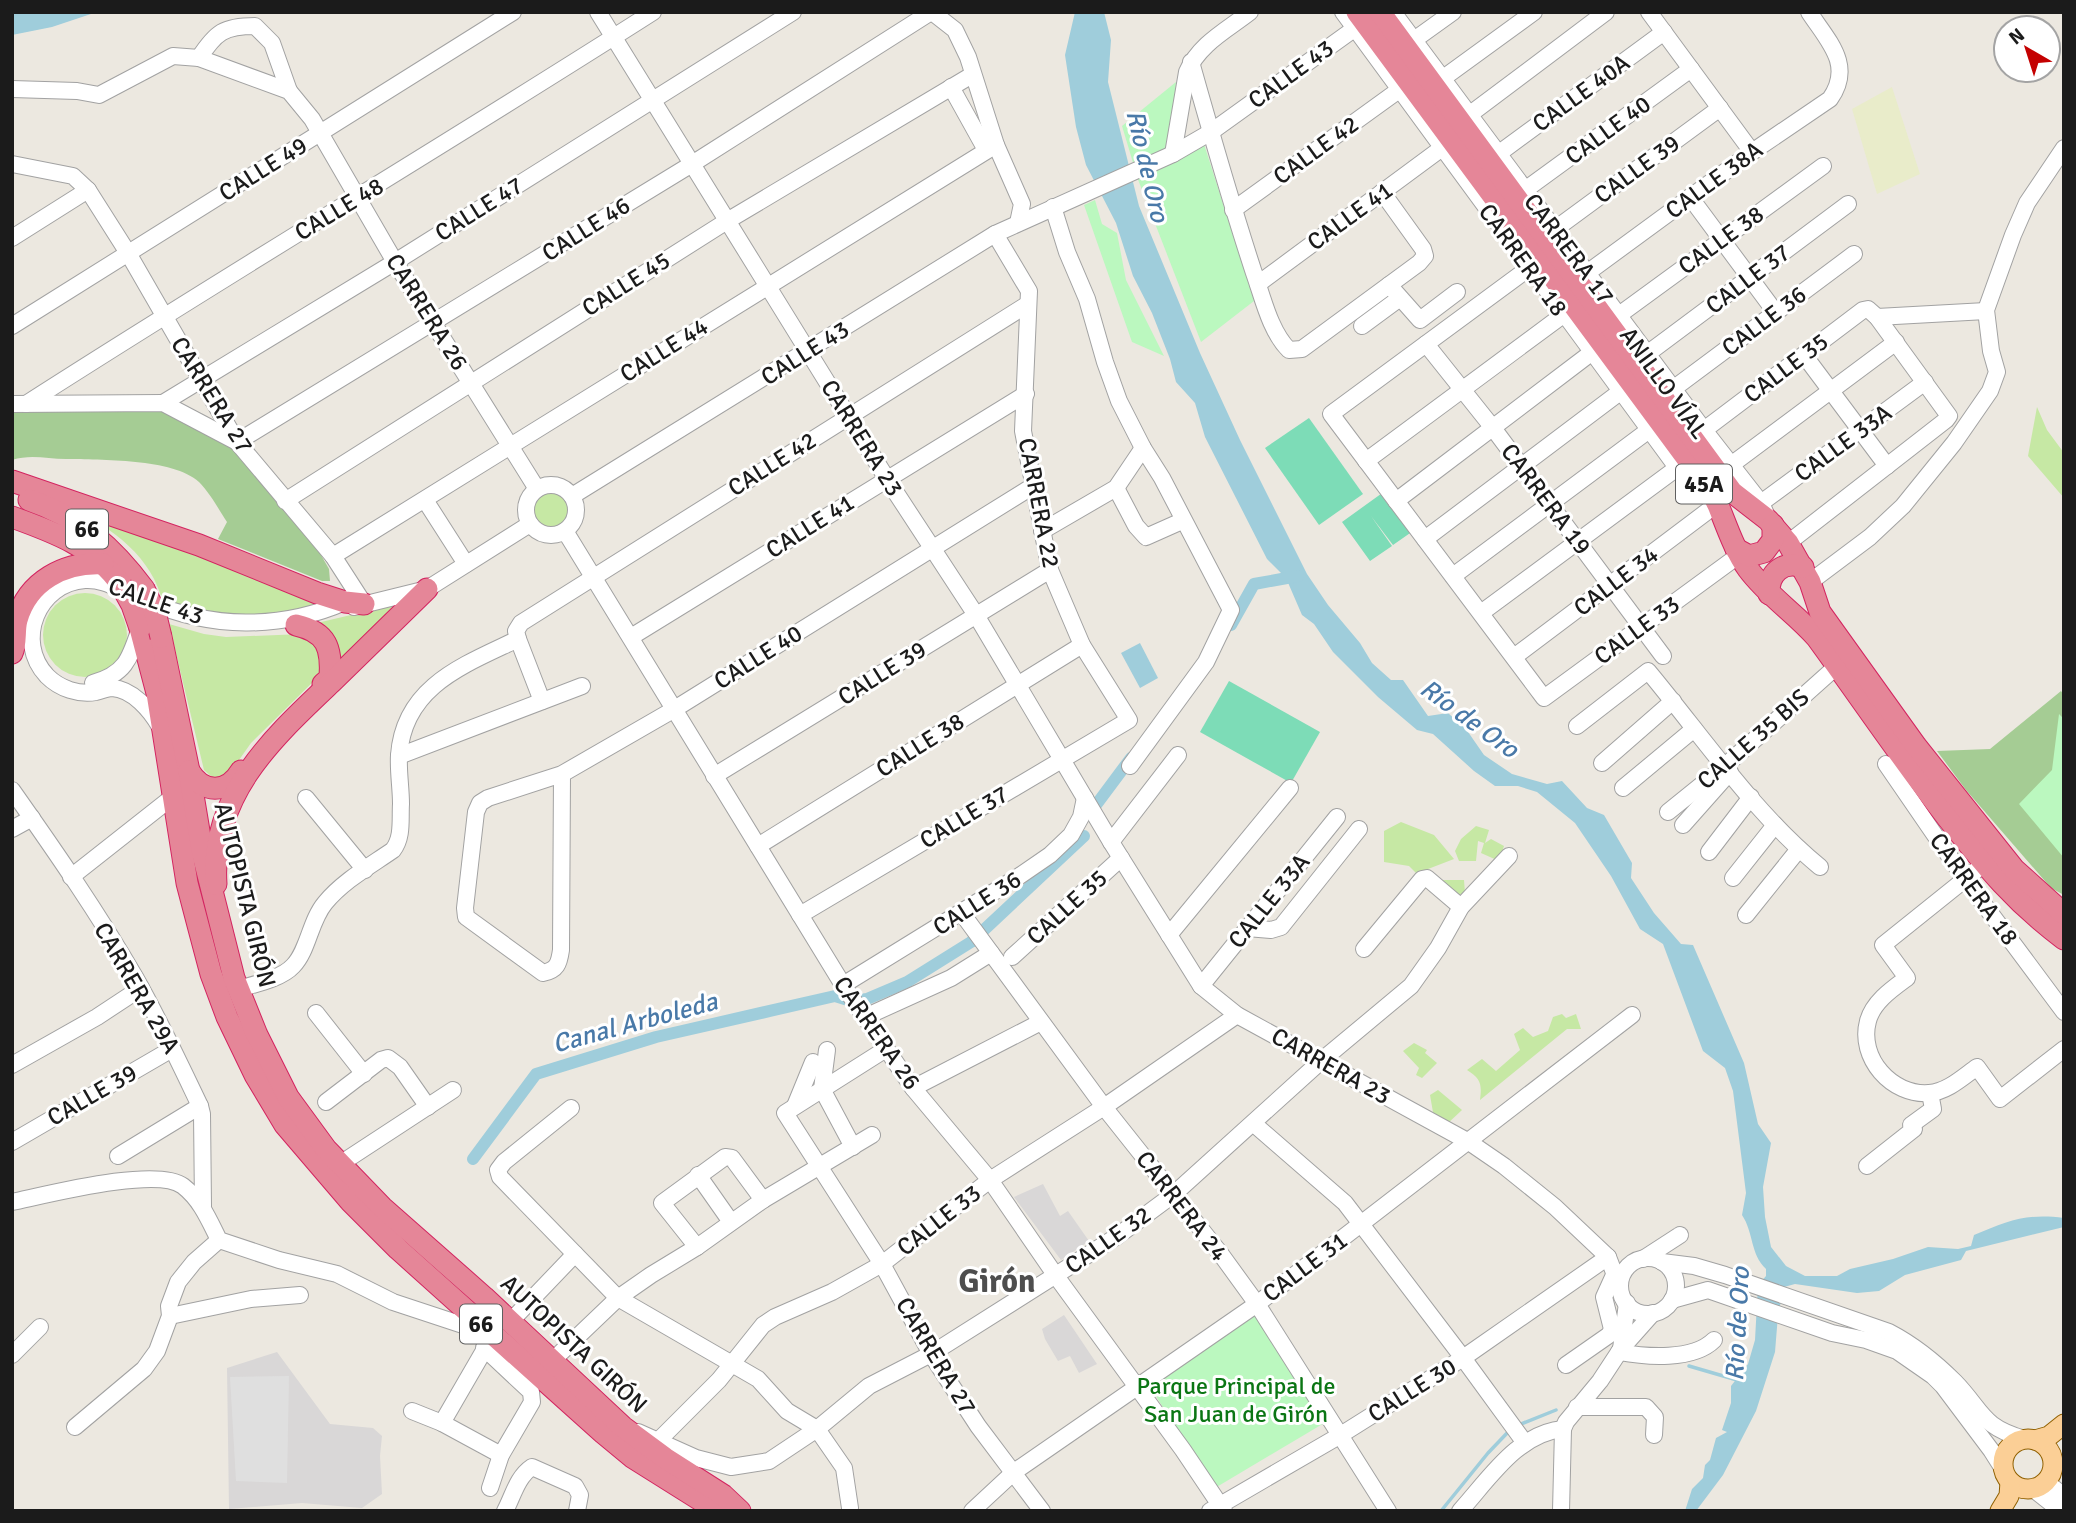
<svg xmlns="http://www.w3.org/2000/svg" width="2076" height="1523" viewBox="0 0 2076 1523" font-family="Signika,sans-serif">
  <style>
    .residential { fill: #d9d7d7 }
    .farmland { fill: #e9ecca }
    .grass { fill: #c6e8a4 }
    .forest { fill: #a5cc94 }
    .park { fill: #bbf8bf }
    .pitch { fill: #7ddcb7 }
    .parking { fill: #dfdfdf }
    .water { fill: #9fcddb }
    .lines { fill: none; stroke-linecap: round; stroke-linejoin: round }
    .stream { stroke: #9fcddb; stroke-width: 3.5 }
    .canal { stroke: #9fcddb; stroke-width: 12 }
    .minor-casing { stroke: #a2a2a2; stroke-width: 18 }
    .major-casing { stroke: #906001; stroke-width: 21 }
    .highway-casing { stroke: #d32460; stroke-width: 23 }
    .minor { stroke: #fff; stroke-width: 16 }
    .major { stroke: #fbcf96; stroke-width: 19 }
    .highway { stroke: #e58698; stroke-width: 21 }
    .highway-bridge-casing { stroke: #d32460; stroke-width: 23; stroke-linecap: butt }
    .highway-bridge { stroke: #e58698; stroke-width: 21 }
    .labels { text-anchor: middle; dominant-baseline: central; stroke-width: 6; stroke-linejoin: round; paint-order: stroke }
    .shield { fill: #fff; stroke: #5f5f5f; stroke-width: 2 }
    .shield-label { font-size: 23px; font-weight: bold; fill: #1b1b1b }
    .street-label { font-size: 24px; fill: #1b1b1b; stroke: #fff }
    .park-label { font-size: 24px; fill: #0b7614; stroke: #fff }
    .water-label { font-size: 26px; font-style: italic; fill: #4979a8; stroke: #fff }
    .district-label { font-size: 32px; font-weight: bold; fill: #4e4e4e; stroke: #fff }
  </style>
  <rect width="100%" height="100%" fill="#ece8e0"/>
  <!-- residential -->
  <g class="residential">
    <polygon points="1043,1184 1060,1216 1068,1211 1089,1241 1061,1260 1014,1197"/>
    <polygon points="1064,1315 1097,1364 1079,1373 1070,1356 1058,1361 1045,1339 1042,1329"/>
    <polygon points="277,1352 330,1424 373,1428 382,1436 380,1456 382,1494 362,1508 302,1503 229,1509 227,1368"/>
  </g>
  <!-- farmland -->
  <polygon class="farmland" points="1892,87 1920,174 1877,194 1852,109"/>
  <!-- grass -->
  <g class="grass">
    <polygon points="2037,407 2047,430 2064,453 2064,498 2028,456"/>
    <circle cx="550" cy="509" r="20"/>
    <path d="M72,509L328,604L284,613L218,616L163,603C152,557 113,528 72,509Z"/>
    <circle cx="85" cy="635" r="42"/>
    <path d="M406,602L339,668C342,647 335,634 317,623Z"/>
    <polygon points="169,624 204,634 226,637 302,634 323,646 322,673 251,743 227,777 213,778 204,770"/>
    <polygon points="1401,822 1434,835 1454,859 1428,869 1438,880 1464,880 1465,893 1442,899 1409,866 1384,862 1384,831"/>
    <polygon points="1476,826 1489,830 1485,843 1491,839 1504,846 1499,861 1481,853 1484,843 1478,841 1476,861 1459,861 1455,851 1461,839"/>
    <path d="M1562,1014L1566,1018L1576,1014L1581,1029H1567L1480,1100C1482,1084 1481,1079 1467,1070L1482,1059L1496,1071L1520,1050L1514,1034L1523,1028L1533,1037L1548,1031L1553,1017Z"/>
    <polygon points="1414,1043 1427,1050 1425,1053 1437,1063 1422,1078 1416,1075 1419,1068 1403,1051"/>
    <polygon points="1438,1090 1462,1110 1446,1125 1434,1118 1430,1095"/>
  </g>
  <!-- forest -->
  <g class="forest">
    <path d="M164,409L231,448L317,548L329,569L330,581H322L218,539L227,522C219,510 210,493 199,482C173,458 100,460 66,459C47,459 31,454 12,460V412Z"/>
    <polygon points="2061,691 2064,695 2064,895 2051,888 1966,790 1937,751 1990,749"/>
  </g>
  <!-- park -->
  <g class="park">
    <polygon points="1176,82 1169,147 1134,166 1122,126"/>
    <polygon points="1204,144 1254,301 1201,342 1137,177"/>
    <polygon points="1095,200 1102,224 1117,233 1126,280 1164,356 1132,342 1084,205"/>
    <polygon points="2059,714 2064,719 2064,858 2019,804 2052,770"/>
    <polygon points="1256,1308 1326,1422 1215,1488 1148,1384"/>
  </g>
  <!-- pitch -->
  <g class="pitch">
    <polygon points="1309,418 1363,494 1319,525 1265,448"/>
    <polygon points="1385,491 1413,531 1393,545 1371,516 1392,546 1370,561 1342,522"/>
    <polygon points="1229,681 1320,732 1291,783 1200,732"/>
  </g>
  <!-- parking -->
  <polygon class="parking" points="289,1376 287,1483 236,1481 230,1377"/>
  <!-- water -->
  <g class="water">
    <polygon points="12,12 97,12 52,27 12,35"/>
    <path d="M1075,12H1104L1111,40L1108,82L1139,206L1200,353L1240,440L1307,574L1328,605L1360,643L1372,663L1391,680H1403L1428,716L1448,713L1466,729L1484,755L1512,774L1547,784L1562,781L1587,808L1604,815L1632,863L1631,878L1654,913L1681,944L1693,945L1744,1063L1758,1124L1771,1143L1763,1187L1765,1217L1771,1247L1786,1266L1805,1276H1837L1850,1269L1893,1259L1928,1247L1958,1249L1971,1246L1974,1235C2008,1221 2026,1213 2064,1218V1227L1966,1251L1961,1260L1905,1275L1879,1291L1857,1293L1795,1284L1784,1287L1778,1315L1775,1352L1756,1411L1723,1475L1696,1511H1685L1692,1489L1703,1478L1705,1465L1710,1460L1716,1438L1727,1432L1722,1430L1731,1403V1386L1748,1364L1755,1340L1758,1285L1766,1276V1269C1750,1254 1754,1233 1742,1215L1746,1193L1733,1091L1725,1068L1703,1051L1663,944L1640,929L1611,876L1575,823L1537,792L1518,786H1495L1474,771L1433,734L1417,730L1378,697L1333,652L1314,624L1302,615L1286,578L1267,559L1205,437L1195,403L1176,382L1170,359L1152,313L1133,276L1116,223L1086,165L1076,127L1065,55Z"/>
    <polygon points="1140,643 1158,678 1140,688 1121,653"/>
  </g>
  <g class="lines">
    <!-- stream -->
    <g class="stream">
      <polyline points="1689,1366 1737,1380"/>
      <polyline points="1516,1426 1556,1410"/>
      <polyline points="1441,1511 1488,1453 1510,1430"/>
    </g>
    <!-- canal -->
    <g class="canal">
      <polyline points="1231,625 1254,584 1298,576"/>
      <polyline points="1096,805 1131,758"/>
      <polyline points="860,1000 867,999 907,982 971,942 1084,836"/>
      <polyline points="473,1159 536,1074 656,1037 835,996 848,1000"/>
    </g>
    <defs>
      <g id="minor">
        <polyline points="598,12 887,479 976,615 1111,842 1201,986 1237,1015 1469,1142 1504,1166 1555,1207 1608,1257 1620,1288"/>
        <polyline points="932,12 955,30 968,57 996,145 1022,204 1018,223"/>
        <polyline points="1343,12 1692,488 1713,497"/>
        <polyline points="1393,12 1704,430 1761,503 1766,514"/>
        <polyline points="1649,12 1752,152"/>
        <polyline points="1414,40 1453,12"/>
        <path d="M199,58C216,32 224,26 255,26L272,43L289,91"/>
        <path d="M1191,62C1211,133 1231,203 1254,273C1263,298 1270,331 1289,350L1302,349L1419,263L1425,256L1423,249L1382,192"/>
        <polyline points="1442,79 1534,12"/>
        <polyline points="951,87 986,150"/>
        <polyline points="12,89 77,91 99,95 173,56 199,58 289,91 312,119 395,262 537,489"/>
        <polyline points="1469,115 1606,12"/>
        <path d="M1173,154L1187,72C1199,44 1227,30 1250,12"/>
        <polyline points="1498,154 1664,32"/>
        <polyline points="12,164 73,176 88,190 128,253 237,442 333,556 364,604"/>
        <polyline points="1525,190 1691,69"/>
        <polyline points="1690,197 1776,313"/>
        <polyline points="1053,207 1067,252 1087,299 1105,362 1119,401 1143,448 1162,478 1231,610 1206,662 1130,766"/>
        <polyline points="1233,210 1399,90"/>
        <polyline points="1554,230 1720,108"/>
        <polyline points="12,238 88,190"/>
        <polyline points="1529,268 1331,414 1544,698 1731,561"/>
        <path d="M1587,273L1752,152L1830,99C1854,65 1828,41 1809,12"/>
        <polyline points="1258,284 1442,148"/>
        <polyline points="1389,285 1420,320 1457,292"/>
        <polyline points="1619,315 1823,166"/>
        <polyline points="1877,317 1986,311"/>
        <polyline points="12,326 513,12"/>
        <polyline points="1362,326 1400,298"/>
        <polyline points="1426,344 1493,428 1663,656"/>
        <polyline points="1647,354 1848,204"/>
        <polyline points="1804,355 1887,466"/>
        <polyline points="1673,389 1854,254"/>
        <polyline points="163,403 395,262 793,12"/>
        <polyline points="12,404 163,403 237,442 692,164 931,12"/>
        <path d="M26,404C233,271 445,145 653,12"/>
        <polyline points="1704,430 1863,310 1868,309 1877,317 1949,416 1946,420 1788,543"/>
        <polyline points="1366,461 1563,315"/>
        <polyline points="1731,465 1896,342"/>
        <circle cx="551" cy="510" r="25"/>
        <polyline points="1116,488 1136,526 1146,537 1182,521"/>
        <polyline points="572,496 995,234 1173,154 1211,132 1354,29"/>
        <polyline points="425,500 466,564"/>
        <polyline points="285,501 727,221 972,75"/>
        <polyline points="1396,501 1591,353"/>
        <polyline points="1761,503 1925,382"/>
        <polyline points="565,531 843,985 913,1088 990,1180 1056,1276 1183,1450 1224,1511"/>
        <polyline points="1042,531 1116,488 1143,448"/>
        <polyline points="1425,539 1620,392"/>
        <polyline points="333,556 996,145"/>
        <polyline points="1453,576 1649,430"/>
        <polyline points="1810,582 1870,537 1903,506 1954,443 1990,391 1997,372 1991,351 1986,310 2013,235 2027,203 2064,148"/>
        <path d="M126,592C113,586 100,579 85,580C38,583 14,641 47,676C60,689 79,695 96,692C101,691 107,688 112,688C133,689 151,711 160,727"/>
        <path d="M147,601C211,629 280,630 345,602L347,599"/>
        <polyline points="354,607 427,589 530,524"/>
        <polyline points="1481,613 1677,468"/>
        <polyline points="631,637 1026,394"/>
        <polyline points="1514,657 1717,504"/>
        <path d="M93,683C126,674 130,658 140,628"/>
        <polyline points="542,701 518,639 516,631 521,623 1028,304"/>
        <path d="M1577,726L1648,671C1703,737 1753,812 1820,867"/>
        <polyline points="399,756 582,686"/>
        <polyline points="1602,763 1673,701"/>
        <polyline points="1886,764 1965,879 2064,1012"/>
        <path d="M562,774L561,950C559,964 557,970 543,973L466,917L465,908L476,812L480,803L488,798L562,774L673,710L1033,486"/>
        <polyline points="714,776 1050,570"/>
        <polyline points="1623,788 1694,729"/>
        <path d="M12,790C55,851 98,913 135,977C159,1019 179,1062 200,1106L202,1114L203,1206"/>
        <polyline points="306,798 365,870"/>
        <polyline points="1668,812 1725,766 1837,666"/>
        <polyline points="1683,825 1730,772"/>
        <polyline points="12,829 32,818"/>
        <polyline points="1111,842 1178,755"/>
        <polyline points="758,846 1082,645"/>
        <polyline points="1709,852 1751,797"/>
        <path d="M1984,864L1883,945L1907,978C1892,989 1873,1002 1868,1021C1858,1058 1892,1096 1929,1093C1947,1092 1963,1077 1977,1067L2000,1099L2064,1049"/>
        <polyline points="71,877 175,795"/>
        <polyline points="1733,878 1775,825"/>
        <polyline points="961,912 1104,1107 1220,1253 1257,1304 1388,1511"/>
        <polyline points="800,915 1129,720 1082,645 1050,570 1023,431 1029,291 995,234"/>
        <polyline points="1746,915 1799,849"/>
        <polyline points="1247,928 1271,930 1281,927 1359,829"/>
        <polyline points="1169,935 1290,788"/>
        <polyline points="1364,949 1422,879 1427,878 1461,907"/>
        <polyline points="1012,957 1121,858"/>
        <polyline points="843,985 1018,877 1050,855 1071,835 1081,817 1085,798"/>
        <polyline points="1201,986 1337,817"/>
        <path d="M238,989C255,984 281,979 293,966C308,951 310,921 325,903C343,881 370,866 393,850C403,837 400,820 401,804C401,788 398,771 399,755C404,686 464,665 518,639"/>
        <polyline points="316,1013 364,1074"/>
        <polyline points="865,1017 951,978 991,953"/>
        <polyline points="886,1049 785,1113 882,1264 931,1354 978,1426 1042,1511"/>
        <polyline points="827,1050 822,1089 853,1147"/>
        <polyline points="12,1065 97,1017 141,988"/>
        <polyline points="913,1088 1041,1022"/>
        <polyline points="326,1102 381,1060 388,1058 400,1067 428,1107"/>
        <polyline points="795,1106 813,1062"/>
        <polyline points="571,1108 504,1162 498,1170 500,1177 618,1298 758,1379 787,1411 817,1429 844,1468 850,1508"/>
        <polyline points="1254,1124 1345,1203 1463,1358 1525,1443"/>
        <polyline points="12,1142 172,1049"/>
        <polyline points="118,1156 200,1106"/>
        <polyline points="340,1164 453,1090"/>
        <polyline points="1867,1166 1914,1129 1911,1125 1933,1109 1930,1093"/>
        <polyline points="698,1175 731,1222"/>
        <path d="M12,1202C46,1195 157,1166 183,1186C201,1200 209,1220 219,1240L279,1260L337,1274L393,1302L493,1335L442,1423"/>
        <polyline points="697,1247 662,1203 725,1157 732,1158 763,1200"/>
        <circle cx="1648" cy="1286" r="28"/>
        <polyline points="1643,1259 1680,1235"/>
        <path d="M1662,1262L1694,1266L1725,1275L1889,1332C1914,1345 1935,1362 1955,1382C1983,1411 1981,1427 2025,1439"/>
        <polyline points="1672,1300 1708,1290 1832,1333 1866,1340 1897,1351 1933,1376 1943,1386 1991,1450 2003,1469"/>
        <polyline points="170,1316 251,1299 300,1295"/>
        <polyline points="510,1322 575,1254"/>
        <polyline points="484,1348 531,1392 532,1402 501,1455 490,1488"/>
        <polyline points="1621,1349 1627,1303"/>
        <path d="M1619,1352C1646,1357 1693,1361 1714,1340"/>
        <polyline points="12,1355 40,1327"/>
        <polyline points="552,1361 618,1298 651,1275 697,1247 763,1200 872,1135"/>
        <polyline points="1566,1365 1609,1335 1612,1329 1604,1297 1614,1275"/>
        <polyline points="1577,1407 1646,1407 1655,1417 1654,1435"/>
        <polyline points="412,1411 442,1423 501,1455"/>
        <polyline points="75,1427 144,1369 157,1351 170,1316 169,1306 178,1282 194,1262 219,1240"/>
        <polyline points="638,1432 696,1458 731,1467 769,1461 817,1429 869,1386 931,1354 1116,1237 1174,1194 1321,1061 1411,986 1438,948 1461,907 1509,856"/>
        <polyline points="659,1440 719,1380 763,1325 775,1317 832,1292 882,1264 990,1180 1104,1107 1237,1015"/>
        <polyline points="2045,1481 2064,1496"/>
        <polyline points="2032,1488 2061,1511"/>
        <path d="M505,1511C513,1496 517,1477 532,1467L575,1486L580,1495L577,1511"/>
        <polyline points="972,1511 1014,1472 1257,1304 1632,1015"/>
        <polyline points="1210,1511 1339,1436 1463,1358 1608,1257"/>
        <path d="M1460,1511C1489,1479 1518,1433 1563,1429"/>
        <polyline points="1561,1511 1563,1429 1566,1422 1600,1381 1621,1349 1653,1313"/>
      </g>
      <g id="major">
        <circle cx="2028" cy="1464" r="25"/>
        <polyline points="2035,1440 2049,1436 2064,1424"/>
        <polyline points="2000,1511 2009,1496 2010,1482"/>
      </g>
      <g id="highway">
        <path d="M1357,12L1694,468C1702,480 1712,492 1718,505C1727,527 1734,549 1748,569C1768,596 1795,613 1817,638C1860,697 1901,758 1946,816C1985,865 2013,901 2064,939"/>
        <polyline points="1380,12 1732,492 1768,520 1788,543 1810,582 1820,612 1916,746 2014,869 2064,914"/>
        <polyline points="12,481 199,545 317,593 345,602 364,604"/>
        <path d="M29,500C79,517 113,547 144,589"/>
        <path d="M12,517C54,532 95,547 121,585"/>
        <polyline points="1736,549 1749,556 1764,552 1773,540 1773,525"/>
        <path d="M1769,594C1768,573 1783,560 1803,567"/>
        <path d="M296,625C327,632 332,648 330,678L323,684"/>
        <polyline points="140,628 157,693 187,883 198,925 211,974 227,1017 255,1075 285,1125 350,1201 398,1249 603,1433 632,1457 718,1511"/>
        <polyline points="161,637 189,771 203,855 234,978 257,1035 288,1097 326,1149 382,1207 484,1297 623,1427 665,1458 723,1495 740,1511"/>
        <path d="M12,653C17,643 14,631 17,620C28,581 64,562 103,564"/>
        <path d="M189,771C203,794 227,794 241,771"/>
        <path d="M216,884C210,793 275,736 335,679C366,649 396,619 427,589"/>
      </g>
    </defs>
    <!-- minor casing -->
    <use href="#minor" class="minor-casing"/>
    <!-- major casing -->
    <use href="#major" class="major-casing"/>
    <!-- highway casing -->
    <use href="#highway" class="highway-casing"/>
    <!-- minor -->
    <use href="#minor" class="minor"/>
    <!-- major -->
    <use href="#major" class="major"/>
    <!-- highway -->
    <use href="#highway" class="highway"/>
    <defs>
      <g id="highway-bridge">
        <polyline points="121,585 132,605 140,628"/>
        <polyline points="144,589 155,612 161,637"/>
      </g>
    </defs>
    <!-- highway-bridge casing -->
    <use href="#highway-bridge" class="highway-bridge-casing"/>
    <!-- highway-bridge -->
    <use href="#highway-bridge" class="highway-bridge"/>
  </g>
  <g class="labels">
    <!-- shield labels -->
    <g class="shield">
      <rect x="1676" y="464.5" width="56" height="39" rx="5"/>
      <rect x="66" y="509.5" width="42" height="39" rx="5"/>
      <rect x="460" y="1304.5" width="42" height="39" rx="5"/>
    </g>
    <g class="shield-label">
      <text x="1704" y="484">45A</text>
      <text x="87" y="529">66</text>
      <text x="481" y="1324">66</text>
    </g>
    <!-- street labels -->
    <g class="street-label">
      <text transform="translate(1291 74) rotate(-36)">CALLE 43</text>
      <text transform="translate(1581 93) rotate(-36)">CALLE 40A</text>
      <text transform="translate(1608 130) rotate(-36)">CALLE 40</text>
      <text transform="translate(1316 150) rotate(-36)">CALLE 42</text>
      <text transform="translate(263 169) rotate(-32)">CALLE 49</text>
      <text transform="translate(1637 169) rotate(-36)">CALLE 39</text>
      <text transform="translate(1714 180) rotate(-36)">CALLE 38A</text>
      <text transform="translate(339 209) rotate(-31)">CALLE 48</text>
      <text transform="translate(479 209) rotate(-32)">CALLE 47</text>
      <text transform="translate(1350 216) rotate(-36)">CALLE 41</text>
      <text transform="translate(586 229) rotate(-32)">CALLE 46</text>
      <text transform="translate(1721 240) rotate(-36)">CALLE 38</text>
      <text transform="translate(1569 249) rotate(53)">CARRERA 17</text>
      <text transform="translate(1523 260) rotate(54)">CARRERA 18</text>
      <text transform="translate(1748 279) rotate(-37)">CALLE 37</text>
      <text transform="translate(626 284) rotate(-32)">CALLE 45</text>
      <text transform="translate(427 312) rotate(58)">CARRERA 26</text>
      <text transform="translate(1764 321) rotate(-37)">CALLE 36</text>
      <text transform="translate(664 350) rotate(-32)">CALLE 44</text>
      <text transform="translate(805 353) rotate(-32)">CALLE 43</text>
      <text transform="translate(1786 368) rotate(-37)">CALLE 35</text>
      <text transform="translate(1664 383) rotate(54)">ANILLO VÍAL</text>
      <text transform="translate(212 395) rotate(58)">CARRERA 27</text>
      <text transform="translate(862 438) rotate(58)">CARRERA 23</text>
      <text transform="translate(1843 443) rotate(-36)">CALLE 33A</text>
      <text transform="translate(772 464) rotate(-32)">CALLE 42</text>
      <text transform="translate(1546 499) rotate(53)">CARRERA 19</text>
      <text transform="translate(1039 503) rotate(79)">CARRERA 22</text>
      <text transform="translate(810 526) rotate(-32)">CALLE 41</text>
      <text transform="translate(1616 581) rotate(-37)">CALLE 34</text>
      <text transform="translate(156 601) rotate(19)">CALLE 43</text>
      <text transform="translate(1637 630) rotate(-36)">CALLE 33</text>
      <text transform="translate(758 657) rotate(-32)">CALLE 40</text>
      <text transform="translate(882 673) rotate(-32)">CALLE 39</text>
      <text transform="translate(1753 739) rotate(-41)">CALLE 35 BIS</text>
      <text transform="translate(920 745) rotate(-32)">CALLE 38</text>
      <text transform="translate(964 817) rotate(-31)">CALLE 37</text>
      <text transform="translate(1974 889) rotate(54)">CARRERA 18</text>
      <text transform="translate(245 895) rotate(76)">AUTOPISTA GIRÓN</text>
      <text transform="translate(1269 901) rotate(-51)">CALLE 33A</text>
      <text transform="translate(977 903) rotate(-32)">CALLE 36</text>
      <text transform="translate(1067 907) rotate(-42)">CALLE 35</text>
      <text transform="translate(137 988) rotate(60)">CARRERA 29A</text>
      <text transform="translate(877 1033) rotate(55)">CARRERA 26</text>
      <text transform="translate(1331 1066) rotate(29)">CARRERA 23</text>
      <text transform="translate(92 1095) rotate(-30)">CALLE 39</text>
      <text transform="translate(1182 1206) rotate(52)">CARRERA 24</text>
      <text transform="translate(939 1220) rotate(-38)">CALLE 33</text>
      <text transform="translate(1108 1240) rotate(-35)">CALLE 32</text>
      <text transform="translate(1305 1267) rotate(-37)">CALLE 31</text>
      <text transform="translate(574 1344) rotate(43)">AUTOPISTA GIRÓN</text>
      <text transform="translate(936 1356) rotate(59)">CARRERA 27</text>
      <text transform="translate(1412 1390) rotate(-32)">CALLE 30</text>
    </g>
    <!-- park labels -->
    <g class="park-label">
      <text x="1236" y="1386">Parque Principal de<tspan x="1236" dy="28">San Juan de Girón</tspan></text>
    </g>
    <!-- water labels -->
    <g class="water-label">
      <text transform="translate(1147 166) rotate(77)">Río de Oro</text>
      <text transform="translate(1469 719) rotate(36)">Río de Oro</text>
      <text transform="translate(635 1023) rotate(-15)">Canal Arboleda</text>
      <text transform="translate(1738 1324) rotate(-87)">Río de Oro</text>
    </g>
    <!-- district labels -->
    <g class="district-label">
      <text x="997" y="1281">Girón</text>
    </g>
  </g>
  <!-- border -->
  <rect width="2076" height="1523" fill="none" stroke="#1b1b1b" stroke-width="28"/>
  <!-- north arrow -->
  <g transform="translate(2027 49) rotate(321)"><circle r="33" fill="#ffffff" stroke="#a4a4a4" stroke-width="2"/>
  <path d="M0-5L12 26L0 18L-12 26Z" fill="#c40101"/>
  <text y="-10" font-size="19" font-weight="bold" text-anchor="middle" fill="#1b1b1b">N</text>
  </g>
</svg>
